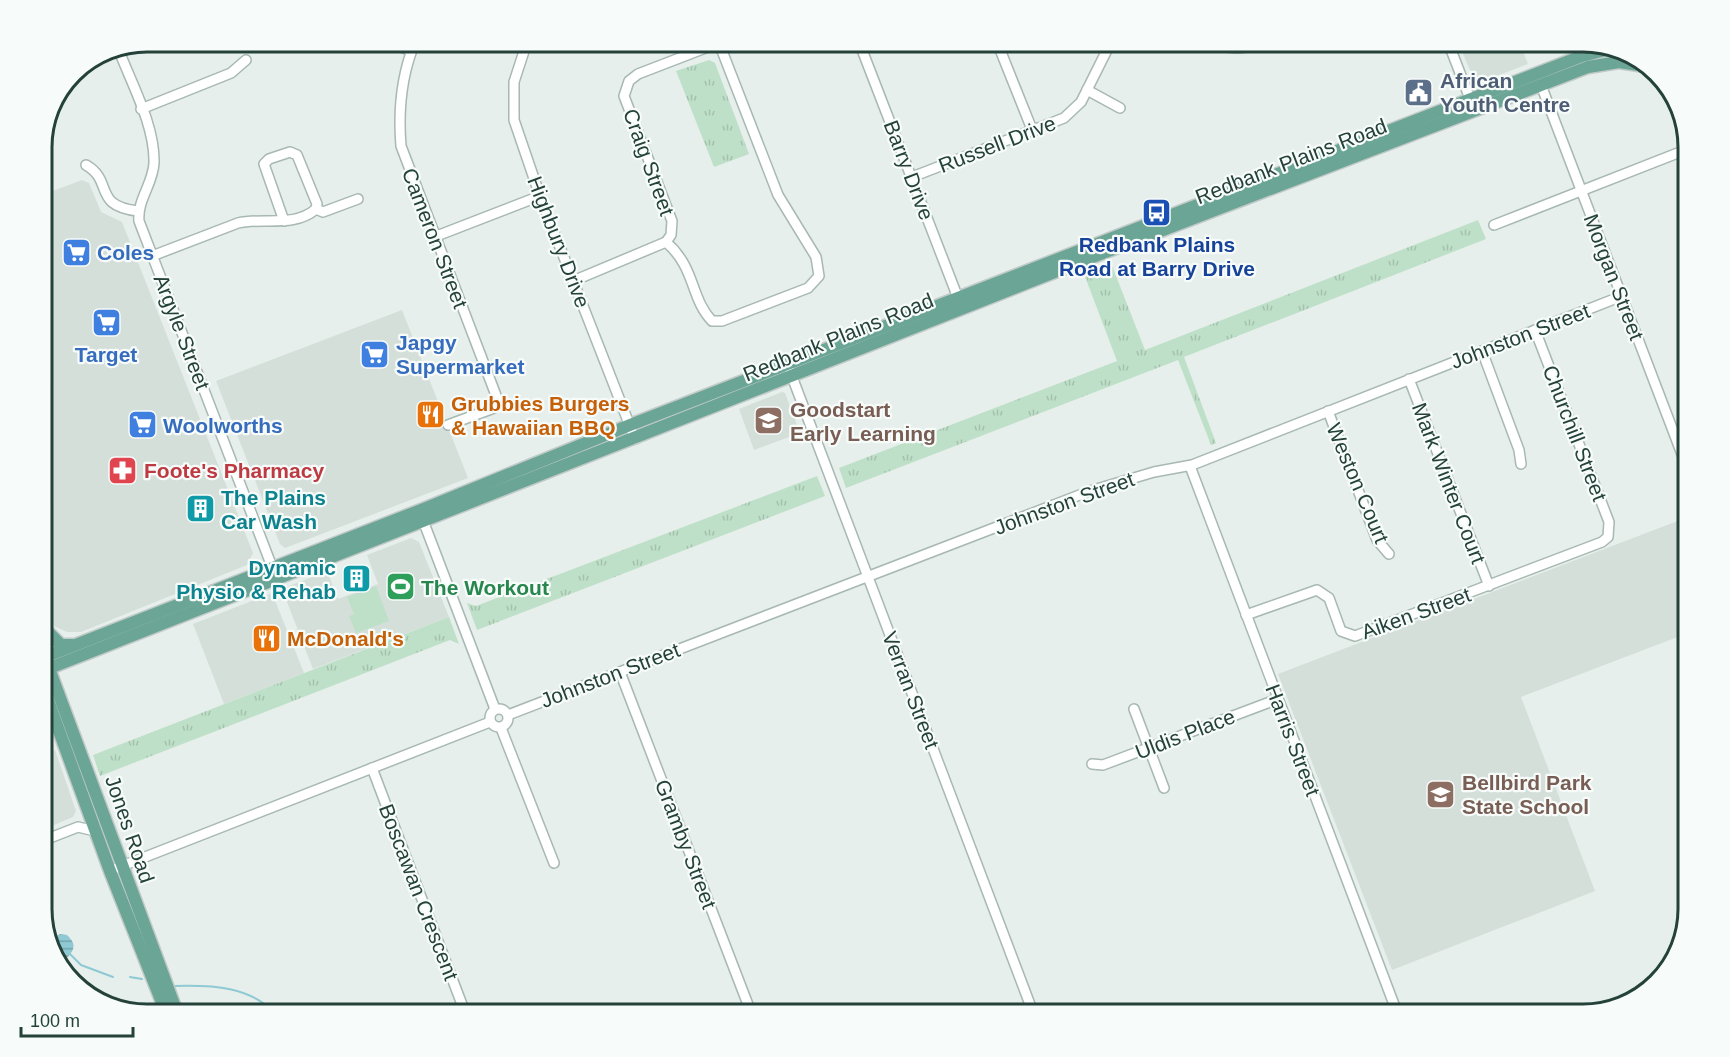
<svg xmlns="http://www.w3.org/2000/svg" width="1730" height="1057" viewBox="0 0 1730 1057" font-family="Arial,sans-serif">
  <style>
    .built { fill: #d4dfda }
    .grass { fill: url(#grass-tufts) }
    .pitch { fill: #bfe0c8 }
    .water { fill: url(#water-rules) }
    .lines { fill: none; stroke-linecap: round; stroke-linejoin: round }
    .stream { stroke: #8ec9d4; stroke-width: 2 }
    .minor-casing { stroke: #a8b8b2; stroke-width: 12 }
    .major-casing { stroke: #c2cac8; stroke-width: 15 }
    .minor { stroke: #fff; stroke-width: 9 }
    .major { stroke: #6aa596; stroke-width: 12 }
    .labels { text-anchor: middle; dominant-baseline: central; stroke-width: 4.5; stroke-linejoin: round; paint-order: stroke }
    .service-label { font-size: 21px; font-weight: bold; fill: #4e5e75; stroke: #f7fbf9; text-anchor: start }
    .street-label { font-size: 21px; fill: #24423a; stroke: #f7fbf9 }
    .transit-label { font-size: 21px; font-weight: bold; fill: #164399; stroke: #f7fbf9 }
    .shop-label { font-size: 21px; font-weight: bold; fill: #366cbe; stroke: #f7fbf9; text-anchor: start }
    .food-label { font-size: 21px; font-weight: bold; fill: #c56008; stroke: #f7fbf9; text-anchor: start }
    .education-label { font-size: 21px; font-weight: bold; fill: #785e54; stroke: #f7fbf9; text-anchor: start }
    .health-label { font-size: 21px; font-weight: bold; fill: #be3a42; stroke: #f7fbf9; text-anchor: start }
    .culture-label { font-size: 21px; font-weight: bold; fill: #0d838f; stroke: #f7fbf9; text-anchor: start }
    .leisure-label { font-size: 21px; font-weight: bold; fill: #27864d; stroke: #f7fbf9; text-anchor: start }
    .rim { fill: none; stroke: #24423a; stroke-width: 3 }
  </style>
  <defs>
    <pattern id="grass-tufts" width="24" height="20" patternUnits="userSpaceOnUse" patternTransform="scale(1.5)"><rect width="24" height="20" fill="#bfe0c8"/><path d="M3 7l-1-3M5 7V3M7 7l1-3M15 17l-1-3M17 17v-4M19 17l1-3" fill="none" stroke="#a4c1ad"/></pattern>
    <pattern id="water-rules" width="6" height="5" patternUnits="userSpaceOnUse" patternTransform="scale(1.5)"><rect width="6" height="5" fill="#8ec9d4"/><path d="M0 2.5h6" fill="none" stroke="#74a5ad"/></pattern>
  </defs>
  <rect width="100%" height="100%" fill="#e6efeb"/>
  <!-- built -->
  <g class="built">
    <polygon points="1458,42 1519,42 1528,64 1478,83 1475,82"/>
    <polygon points="82,180 89,183 101,212 122,222 253,553 247,565 81,632 67,632 54,626 42,611 42,195"/>
    <polygon points="402,310 468,478 285,548 280,544 216,381"/>
    <polygon points="782,392 785,393 800,433 754,450 739,409"/>
    <polygon points="1688,517 1688,633 1521,697 1595,891 1392,970 1278,674"/>
    <polygon points="411,538 419,542 449,617 313,669 282,589 327,571 338,599 378,584 367,555"/>
    <polygon points="272,593 304,673 224,704 193,624"/>
    <polygon points="55,750 76,811 73,817 42,830 42,755"/>
  </g>
  <!-- grass -->
  <g class="grass">
    <polygon points="709,60 715,63 749,154 714,167 676,71"/>
    <polygon points="1478,220 1486,239 1184,357 1216,443 1211,445 1178,360 846,488 839,468 1117,361 1084,274 1111,263 1145,350"/>
    <polygon points="817,476 825,496 477,630 467,603 476,606"/>
    <polygon points="449,617 459,644 450,640 100,776 93,755"/>
  </g>
  <!-- pitch -->
  <polygon class="pitch" points="376,586 389,621 356,633 349,616 354,614 347,597"/>
  <!-- water -->
  <path class="water" d="M60,934L67,935C76,943 75,949 68,957L54,956L49,940Z"/>
  <g class="lines">
    <!-- stream -->
    <g class="stream">
      <polyline points="69,953 81,965 113,977"/>
      <polyline points="130,977 142,979"/>
      <path d="M175,986C213,985 250,986 277,1015"/>
    </g>
    <defs>
      <g id="minor">
        <polyline points="388,42 411,51"/>
        <path d="M415,42C401,76 398,110 401,146L497,398L494,408L448,425"/>
        <polyline points="527,42 514,82 514,120 540,196 635,439"/>
        <polyline points="859,42 958,298"/>
        <polyline points="997,42 1033,132"/>
        <path d="M1212,42C1230,51 1245,49 1264,42"/>
        <polyline points="1448,42 1472,104"/>
        <path d="M118,48C131,83 155,125 154,163C153,184 137,200 139,221L274,572"/>
        <polyline points="1541,85 1688,470"/>
        <polyline points="1087,90 1120,108"/>
        <polyline points="141,109 231,73 246,60"/>
        <path d="M86,165C114,181 92,206 138,211"/>
        <polyline points="912,177 1064,118 1081,102 1111,42"/>
        <polyline points="316,209 323,212 358,199"/>
        <polyline points="284,221 264,164 269,159 290,152 297,155 317,204 316,209"/>
        <polyline points="1494,225 1688,149"/>
        <polyline points="434,237 540,196"/>
        <path d="M666,242C696,268 690,298 712,321H722L808,288L819,276L816,257L778,195L719,43"/>
        <path d="M152,256L238,223C264,217 294,228 316,209"/>
        <polyline points="573,281 666,242 671,235 672,221 624,96 629,81 638,74 721,42"/>
        <polyline points="1482,351 1519,450 1521,464"/>
        <polyline points="788,366 1034,1015"/>
        <polyline points="1409,379 1489,586"/>
        <polyline points="1328,411 1377,540 1389,554"/>
        <polyline points="1190,466 1398,1015"/>
        <polyline points="424,523 495,709"/>
        <polyline points="1246,615 1317,590 1329,598 1341,631 1355,636 1602,542 1608,537 1609,522 1535,330"/>
        <polyline points="620,672 752,1015"/>
        <circle cx="499" cy="718" r="9"/>
        <polyline points="1134,709 1164,788"/>
        <polyline points="508,715 1090,491 1154,472 1192,465 1622,296"/>
        <polyline points="501,728 554,863"/>
        <polyline points="1092,764 1103,765 1278,699"/>
        <polyline points="372,768 466,1015"/>
        <polyline points="42,841 78,827 95,831"/>
        <polyline points="117,868 490,722"/>
      </g>
      <g id="major">
        <polyline points="42,626 61,645 72,645"/>
        <polyline points="42,658 421,510 630,425 1582,56 1609,49"/>
        <polyline points="47,663 178,1015"/>
        <polyline points="42,671 1103,253 1588,67 1619,62 1645,66"/>
        <polyline points="42,684 110,871 167,1015"/>
      </g>
    </defs>
    <!-- minor casing -->
    <use href="#minor" class="minor-casing"/>
    <!-- major casing -->
    <use href="#major" class="major-casing"/>
    <!-- minor -->
    <use href="#minor" class="minor"/>
    <!-- major -->
    <use href="#major" class="major"/>
  </g>
  <!-- icons -->
  <defs>
    <symbol id="civic-square" viewBox="-11 -11 22 22"><rect x="-9" y="-9" width="18" height="18" rx="4" fill="#5c6f8a" stroke="#f7fbf9"/><path d="M-.6-6.5H3V-4.5H.6V-3L4-1V1h2V6H-6V1h2V-1L-.6-3ZM-1.2 2.5V6h2.4V2.5Z" fill="#fff"/></symbol>
    <symbol id="bus-square" viewBox="-11 -11 22 22"><rect x="-9" y="-9" width="18" height="18" rx="4" fill="#1a4fb4" stroke="#f7fbf9"/><path d="M-5-6H5V4H4V6H2V4H-2V6H-4V4H-5ZM-3.5-4V0h7V-4ZM-3.5 1.2v1.5H-2V1.2ZM2 1.2v1.5H3.5V1.2Z" fill="#fff"/></symbol>
    <symbol id="supermarket-square" viewBox="-11 -11 22 22"><rect x="-9" y="-9" width="18" height="18" rx="4" fill="#3f7fe0" stroke="#f7fbf9"/><path d="M-6-5.5h2.5l.6 2H6L4.5 2H-2.5L-4.4-4H-6ZM-1.5 3.2a1.3 1.3 0 1 0 .1 0ZM3 3.2a1.3 1.3 0 1 0 .1 0Z" fill="#fff"/></symbol>
    <symbol id="restaurant-square" viewBox="-11 -11 22 22"><rect x="-9" y="-9" width="18" height="18" rx="4" fill="#e8710a" stroke="#f7fbf9"/><path d="M-5-6h1v4h1v-4h1v4h1v-4h1v5L-1.5 .5V6h-2V.5L-5-1ZM5-6V6H3V1.5H1.5Q1.5-4 5-6Z" fill="#fff"/></symbol>
    <symbol id="school-square" viewBox="-11 -11 22 22"><rect x="-9" y="-9" width="18" height="18" rx="4" fill="#8d6e63" stroke="#f7fbf9"/><path d="M0-5L7-2L0 1L-7-2ZM-4 1L0 2.5L4 1V4Q0 6-4 4Z" fill="#fff"/></symbol>
    <symbol id="pharmacy-square" viewBox="-11 -11 22 22"><rect x="-9" y="-9" width="18" height="18" rx="4" fill="#e0444e" stroke="#f7fbf9"/><path d="M-2-6h4v4h4v4h-4v4h-4v-4h-4v-4h4Z" fill="#fff"/></symbol>
    <symbol id="building-square" viewBox="-11 -11 22 22"><rect x="-9" y="-9" width="18" height="18" rx="4" fill="#0f9aa8" stroke="#f7fbf9"/><path d="M-4-6H4V6H1V3H-1V6H-4ZM-2.5-4.3h1.7v1.8h-1.7ZM.8-4.3h1.7v1.8H.8ZM-2.5-1h1.7V.8h-1.7ZM.8-1h1.7V.8H.8Z" fill="#fff"/></symbol>
    <symbol id="stadium-square" viewBox="-11 -11 22 22"><rect x="-9" y="-9" width="18" height="18" rx="4" fill="#2e9e5b" stroke="#f7fbf9"/><path d="M0-5a6.5 5 0 1 0 0 10a6.5 5 0 1 0 0-10ZM-3.5-1.8h7v3.6h-7Z" fill="#fff"/></symbol>
  </defs>
  <g fill-rule="evenodd">
    <use href="#civic-square" x="1402" y="76" width="33" height="33"/>
    <use href="#bus-square" x="1140" y="196" width="33" height="33"/>
    <use href="#supermarket-square" x="60" y="236" width="33" height="33"/>
    <use href="#supermarket-square" x="90" y="306" width="33" height="33"/>
    <use href="#supermarket-square" x="358" y="338" width="33" height="33"/>
    <use href="#restaurant-square" x="414" y="398" width="33" height="33"/>
    <use href="#school-square" x="752" y="404" width="33" height="33"/>
    <use href="#supermarket-square" x="126" y="408" width="33" height="33"/>
    <use href="#pharmacy-square" x="106" y="454" width="33" height="33"/>
    <use href="#building-square" x="184" y="492" width="33" height="33"/>
    <use href="#building-square" x="340" y="562" width="33" height="33"/>
    <use href="#stadium-square" x="384" y="570" width="33" height="33"/>
    <use href="#restaurant-square" x="250" y="622" width="33" height="33"/>
    <use href="#school-square" x="1424" y="778" width="33" height="33"/>
  </g>
  <g class="labels">
    <!-- service labels -->
    <g class="service-label">
      <text x="1440" y="80">African<tspan x="1440" dy="24">Youth Centre</tspan></text>
    </g>
    <!-- street labels -->
    <g class="street-label">
      <text transform="translate(997 144) rotate(-21)">Russell Drive</text>
      <text transform="translate(1291 161) rotate(-21)">Redbank Plains Road</text>
      <text transform="translate(649 162) rotate(70)">Craig Street</text>
      <text transform="translate(909 170) rotate(69)">Barry Drive</text>
      <text transform="translate(435 238) rotate(69)">Cameron Street</text>
      <text transform="translate(559 242) rotate(69)">Highbury Drive</text>
      <text transform="translate(1614 277) rotate(69)">Morgan Street</text>
      <text transform="translate(182 332) rotate(69)">Argyle Street</text>
      <text transform="translate(1520 336) rotate(-21)">Johnston Street</text>
      <text transform="translate(838 337) rotate(-22)">Redbank Plains Road</text>
      <text transform="translate(1575 433) rotate(69)">Churchill Street</text>
      <text transform="translate(1358 483) rotate(67)">Weston Court</text>
      <text transform="translate(1449 483) rotate(69)">Mark Winter Court</text>
      <text transform="translate(1064 503) rotate(-20)">Johnston Street</text>
      <text transform="translate(1416 613) rotate(-20)">Aiken Street</text>
      <text transform="translate(610 675) rotate(-21)">Johnston Street</text>
      <text transform="translate(911 690) rotate(69)">Verran Street</text>
      <text transform="translate(1185 734) rotate(-21)">Uldis Place</text>
      <text transform="translate(1293 740) rotate(69)">Harris Street</text>
      <text transform="translate(130 829) rotate(71)">Jones Road</text>
      <text transform="translate(686 844) rotate(69)">Gramby Street</text>
      <text transform="translate(419 892) rotate(69)">Boscawan Crescent</text>
    </g>
    <!-- transit labels -->
    <g class="transit-label">
      <text x="1157" y="244">Redbank Plains<tspan x="1157" dy="24">Road at Barry Drive</tspan></text>
    </g>
    <!-- shop labels -->
    <g class="shop-label">
      <text x="97" y="252">Coles</text>
      <text x="396" y="342">Japgy<tspan x="396" dy="24">Supermarket</tspan></text>
      <text x="106" y="354" text-anchor="middle">Target</text>
      <text x="163" y="425">Woolworths</text>
    </g>
    <!-- food labels -->
    <g class="food-label">
      <text x="451" y="403">Grubbies Burgers<tspan x="451" dy="24">&amp; Hawaiian BBQ</tspan></text>
      <text x="287" y="638">McDonald's</text>
    </g>
    <!-- education labels -->
    <g class="education-label">
      <text x="790" y="409">Goodstart<tspan x="790" dy="24">Early Learning</tspan></text>
      <text x="1462" y="782">Bellbird Park<tspan x="1462" dy="24">State School</tspan></text>
    </g>
    <!-- health labels -->
    <g class="health-label">
      <text x="144" y="470">Foote's Pharmacy</text>
    </g>
    <!-- culture labels -->
    <g class="culture-label">
      <text x="221" y="497">The Plains<tspan x="221" dy="24">Car Wash</tspan></text>
      <text x="336" y="567" text-anchor="end">Dynamic<tspan x="336" dy="24">Physio &amp; Rehab</tspan></text>
    </g>
    <!-- leisure labels -->
    <g class="leisure-label">
      <text x="421" y="587">The Workout</text>
    </g>
  </g>
  <!-- crop -->
  <path d="M0 0H1730V1057H0ZM147 52H1583A95 95 0 0 1 1678 147V909A95 95 0 0 1 1583 1004H147A95 95 0 0 1 52 909V147A95 95 0 0 1 147 52Z" fill="#f7fbf9" fill-rule="evenodd"/>
  <path class="rim" d="M147 52H1583A95 95 0 0 1 1678 147V909A95 95 0 0 1 1583 1004H147A95 95 0 0 1 52 909V147A95 95 0 0 1 147 52Z"/>
  <!-- scale -->
  <path d="M21 1027v9h112v-9" fill="none" stroke="#24423a" stroke-width="3"/>
  <text x="30" y="1027" font-size="18" fill="#24423a" stroke="#f7fbf9" stroke-width="4.5" paint-order="stroke">100 m</text>
</svg>
